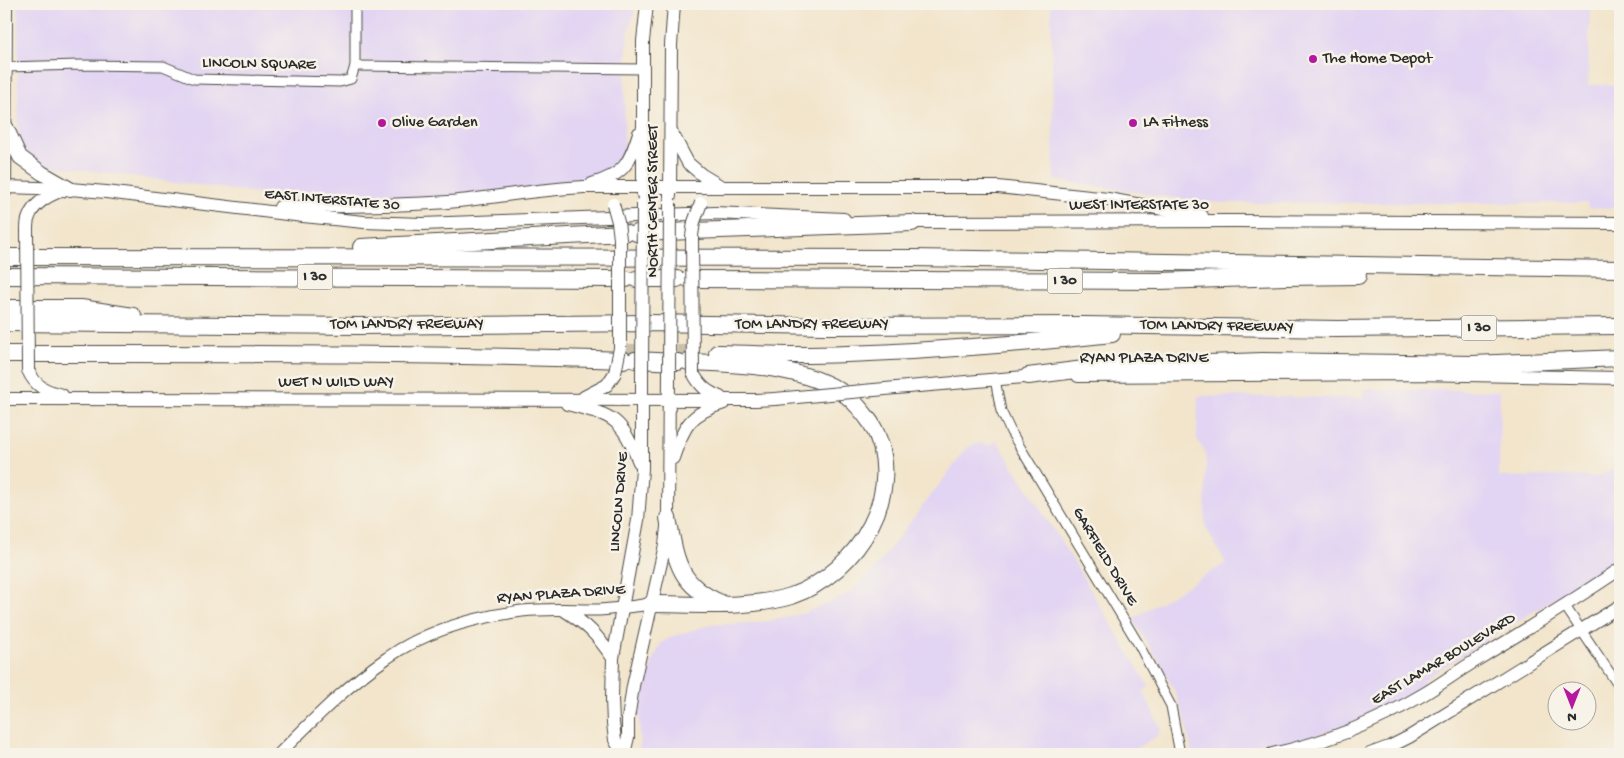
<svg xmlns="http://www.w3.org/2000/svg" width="1624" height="758" viewBox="0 0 1624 758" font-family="'Gochi Hand',sans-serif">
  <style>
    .built { fill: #e2d4f3 }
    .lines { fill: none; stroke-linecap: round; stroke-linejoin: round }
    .motorway-tunnel { stroke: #cac0ac; stroke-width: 16; stroke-dasharray: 16 8; stroke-linecap: butt }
    .minor-casing { stroke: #494743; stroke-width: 11 }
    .tertiary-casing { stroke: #494743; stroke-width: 13 }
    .secondary-casing { stroke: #494743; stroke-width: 14 }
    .primary-casing { stroke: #494743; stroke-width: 16 }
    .motorway-casing { stroke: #494743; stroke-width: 18 }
    .minor { stroke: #fff; stroke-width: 9 }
    .tertiary { stroke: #fff; stroke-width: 11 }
    .secondary { stroke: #fff; stroke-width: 12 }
    .primary { stroke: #fff; stroke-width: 14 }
    .motorway { stroke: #fff; stroke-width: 16 }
    .secondary-bridge-casing { stroke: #494743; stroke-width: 14; stroke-linecap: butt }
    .secondary-bridge { stroke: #fff; stroke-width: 12 }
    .poi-dot { fill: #b5179e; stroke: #f7f3e8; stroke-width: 2 }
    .labels { text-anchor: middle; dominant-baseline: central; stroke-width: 5; stroke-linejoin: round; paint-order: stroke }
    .shield { fill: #f7f3e8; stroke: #686764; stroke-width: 1 }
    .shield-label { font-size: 15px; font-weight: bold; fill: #2b2b2b }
    .poi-label { font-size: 16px; fill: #2b2b2b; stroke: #f7f3e8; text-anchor: start }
    .street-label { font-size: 16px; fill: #2b2b2b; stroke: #f7f3e8 }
  </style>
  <rect width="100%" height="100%" fill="#f7f3e8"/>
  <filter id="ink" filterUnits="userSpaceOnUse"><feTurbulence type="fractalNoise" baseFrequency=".02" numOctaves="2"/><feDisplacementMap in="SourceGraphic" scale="10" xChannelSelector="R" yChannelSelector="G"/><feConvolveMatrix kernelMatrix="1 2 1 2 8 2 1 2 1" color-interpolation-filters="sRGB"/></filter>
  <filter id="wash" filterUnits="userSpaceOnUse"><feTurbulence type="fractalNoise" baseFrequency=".0096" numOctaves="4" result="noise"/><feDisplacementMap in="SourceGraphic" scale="20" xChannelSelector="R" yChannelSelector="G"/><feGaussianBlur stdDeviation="1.12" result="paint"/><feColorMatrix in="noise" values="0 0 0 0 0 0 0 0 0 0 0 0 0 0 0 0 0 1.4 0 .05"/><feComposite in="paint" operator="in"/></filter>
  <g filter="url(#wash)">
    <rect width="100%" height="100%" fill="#f2e5cc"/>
    <!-- built -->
    <g class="built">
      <polygon points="18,4 636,4 628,34 625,78 624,153 612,169 594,181 377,209 18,161"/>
      <polygon points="1051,4 1590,4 1588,85 1620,85 1620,208 1588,208 1588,203 1220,203 1168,197 1054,180"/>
      <polygon points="1364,389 1500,391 1499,477 1567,476 1596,477 1620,466 1620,558 1423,680 1427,687 1366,719 1292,743 1236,754 1192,754 1185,719 1175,692 1161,664 1132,619 1226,563 1205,526 1206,454 1197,439 1198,396 1363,398"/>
      <polygon points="997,441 1072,559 1149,687 1143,691 1161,729 1156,737 1126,754 640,754 639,718 642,698 654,657 661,643 674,636 709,625 755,623 781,619 805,613 840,598 851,592 873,571 968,447 976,443 990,445"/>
    </g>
  </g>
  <g filter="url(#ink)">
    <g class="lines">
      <!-- motorway-tunnel -->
      <g class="motorway-tunnel">
        <polyline points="624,352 635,352"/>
        <polyline points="677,353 688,353"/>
      </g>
      <defs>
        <g id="minor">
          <polyline points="355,66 644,69"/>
          <polyline points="5,67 80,65 163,66 194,79 340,82 351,79 355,66 355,4"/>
          <polyline points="995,379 1001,411 1011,432 1139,645 1171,706 1180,754"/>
          <polyline points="1565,606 1620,688"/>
        </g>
        <path id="tertiary" d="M279,754C313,720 347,685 387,658C426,630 476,617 522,611C548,608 573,610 599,610C616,609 634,606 651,604"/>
        <g id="secondary">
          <polyline points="671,131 688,163 702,175 722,187"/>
          <path d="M592,184C625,174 629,164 639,133"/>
          <polyline points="4,187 70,189 106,192 303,216 364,222 422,224 715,213 844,219"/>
          <polyline points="643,195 643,41 647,4"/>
          <polyline points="670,196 671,45 674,4"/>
          <path d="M280,207C336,206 392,206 448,202C493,198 538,189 584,187H998L1108,199L1202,216"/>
          <polyline points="904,222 1235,221 1620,223"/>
          <path d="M27,229C27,225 27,221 29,217C33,204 50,194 62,191"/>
          <path d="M28,370C35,386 45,391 62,395"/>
          <path d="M693,373C700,386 707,392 720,397"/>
          <polyline points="1078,376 1416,374 1620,378"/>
          <polyline points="896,388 1035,376"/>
          <polyline points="584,397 607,385 615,373"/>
          <polyline points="4,399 756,400 775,399"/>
          <path d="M567,404C614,416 620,416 639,462"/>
          <path d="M673,458C684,426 690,413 724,403"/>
          <path d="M564,610C589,626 596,634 613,658"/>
          <polyline points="623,754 615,740 613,723 612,699 613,658 638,520 642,469 642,373"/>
          <polyline points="624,754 628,737 628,719 633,686 665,545 668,518 669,373"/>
          <path d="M1272,754C1325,743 1377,722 1424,694C1441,684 1458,671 1475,661C1524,631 1573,601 1620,569"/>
          <polyline points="1370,754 1389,747 1409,737 1620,606"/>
        </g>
        <g id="primary">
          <polyline points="6,127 20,157 42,173 70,189"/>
          <polyline points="4,192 5,4"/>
        </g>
        <g id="motorway">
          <polyline points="636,233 912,223"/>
          <polyline points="361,247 625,233"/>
          <polyline points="4,257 912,258 1620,269"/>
          <polyline points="4,276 626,279"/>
          <polyline points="636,279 677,279"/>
          <polyline points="688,279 1159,281 1285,277 1358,276"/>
          <polyline points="4,308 81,308 133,316"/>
          <polyline points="4,323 359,326 649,323 825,326 1084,325 1337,329 1620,326"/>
          <path d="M717,353C748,354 778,355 809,355C910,353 1011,345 1112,334"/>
          <path d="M4,354C211,354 417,353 624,360"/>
          <polyline points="635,360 678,362"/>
          <polyline points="1028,376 1100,367 1262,361 1473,364 1620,358"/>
          <path d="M668,518C676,560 678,585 721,603"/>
          <path d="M651,604C695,604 749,609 791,596C858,573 910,489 871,423C864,413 856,403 846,395C803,365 738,364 688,362"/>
        </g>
      </defs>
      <!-- minor casing -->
      <use href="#minor" class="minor-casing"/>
      <!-- tertiary casing -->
      <use href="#tertiary" class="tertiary-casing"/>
      <!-- secondary casing -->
      <use href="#secondary" class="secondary-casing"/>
      <!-- primary casing -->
      <use href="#primary" class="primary-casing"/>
      <!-- motorway casing -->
      <use href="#motorway" class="motorway-casing"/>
      <!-- minor -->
      <use href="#minor" class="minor"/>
      <!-- tertiary -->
      <use href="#tertiary" class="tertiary"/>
      <!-- secondary -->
      <use href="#secondary" class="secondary"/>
      <!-- primary -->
      <use href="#primary" class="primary"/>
      <!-- motorway -->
      <use href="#motorway" class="motorway"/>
      <defs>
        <g id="secondary-bridge">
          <polyline points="613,204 618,222 620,239 620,348 615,373"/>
          <polyline points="27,229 28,370"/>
          <polyline points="642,373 643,203"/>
          <polyline points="669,373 670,203"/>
          <polyline points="693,373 692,236 694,222 701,203"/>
          <polyline points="775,399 896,388"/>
        </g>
      </defs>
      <!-- secondary-bridge casing -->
      <use href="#secondary-bridge" class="secondary-bridge-casing"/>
      <!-- secondary-bridge -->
      <use href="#secondary-bridge" class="secondary-bridge"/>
    </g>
  </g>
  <!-- markers -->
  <g class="poi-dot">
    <circle cx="1313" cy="59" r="5"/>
    <circle cx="382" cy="123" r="5"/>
    <circle cx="1133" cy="123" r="5"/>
  </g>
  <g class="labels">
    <!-- shield labels -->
    <g class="shield">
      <rect x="297.5" y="264.5" width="35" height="25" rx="4"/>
      <rect x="1047.5" y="268.5" width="35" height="25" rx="4"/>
      <rect x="1461.5" y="315.5" width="35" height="25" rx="4"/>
    </g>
    <g class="shield-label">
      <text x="315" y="277">I 30</text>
      <text x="1065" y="281">I 30</text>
      <text x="1479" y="328">I 30</text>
    </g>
    <!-- poi labels -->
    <g class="poi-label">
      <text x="1323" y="59">The Home Depot</text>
      <text x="392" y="123">Olive Garden</text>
      <text x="1143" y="123">LA Fitness</text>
    </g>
    <!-- street labels -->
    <g class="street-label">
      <text transform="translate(259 65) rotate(1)">LINCOLN SQUARE</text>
      <text transform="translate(332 201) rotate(5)">EAST INTERSTATE 30</text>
      <text transform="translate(654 201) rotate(-90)">NORTH CENTER STREET</text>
      <text x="1139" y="206">WEST INTERSTATE 30</text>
      <text x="407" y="325">TOM LANDRY FREEWAY</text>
      <text x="812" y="325">TOM LANDRY FREEWAY</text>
      <text transform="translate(1217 327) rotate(1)">TOM LANDRY FREEWAY</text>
      <text x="1144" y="359">RYAN PLAZA DRIVE</text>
      <text x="336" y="383">WET N WILD WAY</text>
      <text transform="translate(620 502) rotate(-85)">LINCOLN DRIVE</text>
      <text transform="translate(1104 557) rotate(59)">GARFIELD DRIVE</text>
      <text transform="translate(561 595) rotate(-4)">RYAN PLAZA DRIVE</text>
      <text transform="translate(1444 660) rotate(-31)">EAST LAMAR BOULEVARD</text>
    </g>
  </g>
  <!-- margin -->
  <rect width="1624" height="758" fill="none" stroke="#f7f3e8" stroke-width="20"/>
  <!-- north arrow -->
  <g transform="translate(1572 706) rotate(180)"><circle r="24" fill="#f7f3e8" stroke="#a5a39c"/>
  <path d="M0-4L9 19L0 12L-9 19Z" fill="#b5179e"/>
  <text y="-8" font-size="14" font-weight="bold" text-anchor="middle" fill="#2b2b2b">N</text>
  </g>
</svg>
